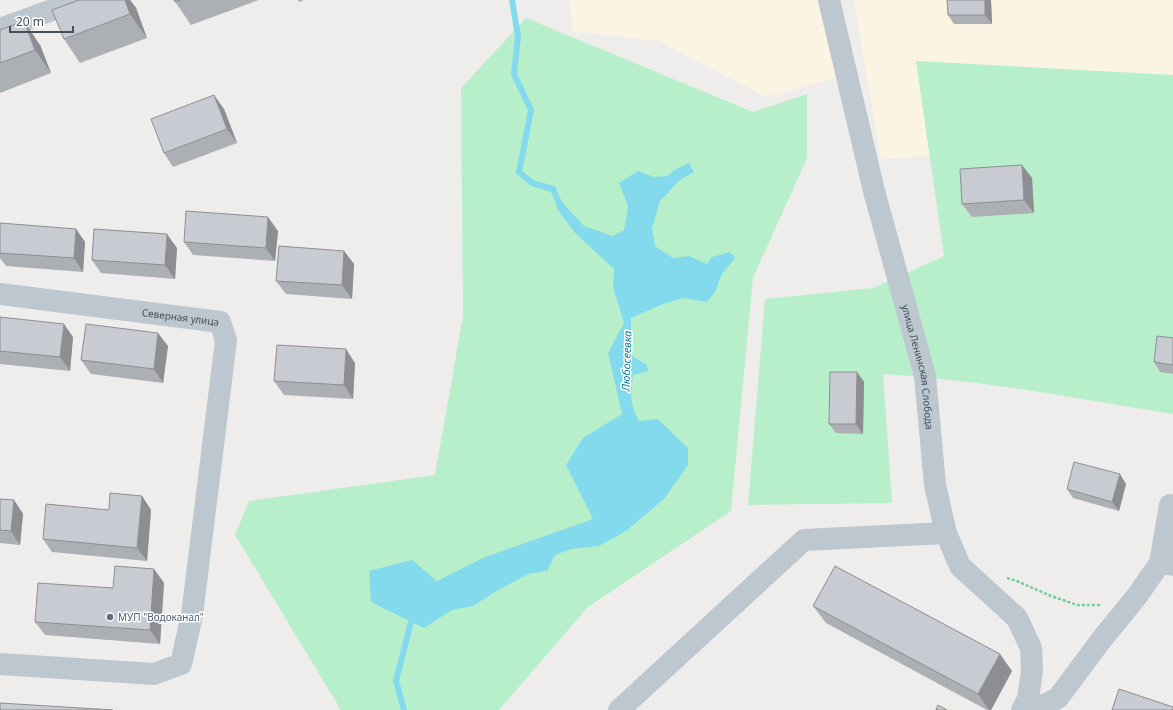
<svg xmlns="http://www.w3.org/2000/svg" width="1173" height="710" viewBox="0 0 1173 710" font-family="'Noto Sans',sans-serif">
  <style>
    .commercial { fill: #fcf4e3 }
    .green { fill: #b8efcb }
    .water { fill: #84daed }
    .lines { fill: none; stroke-linecap: round; stroke-linejoin: round }
    .stream { stroke: #84daed; stroke-width: 6 }
    .path { stroke: #70cd9c; stroke-width: 2.5; stroke-dasharray: 3 2; stroke-linecap: butt }
    .minor { stroke: #bcc7cf; stroke-width: 22 }
    .wall { fill: #acafb4 }
    .shaded-wall { fill: #8c8e92 }
    .building { fill: #c8cbd1; stroke: #8c8e92 }
    .service-dot { fill: #5c6f8a; stroke: #fff; stroke-width: 1.5 }
    .labels { text-anchor: middle; dominant-baseline: central; stroke-width: 3; stroke-linejoin: round; paint-order: stroke }
    .street-label { font-size: 10px; fill: #445059; stroke: #fff }
    .service-label { font-size: 10px; fill: #4e5e75; stroke: #fff; text-anchor: start }
    .water-label { font-size: 11px; font-style: italic; fill: #0a7e98; stroke: #fff }
  </style>
  <rect width="100%" height="100%" fill="#efecec"/>
  <!-- commercial -->
  <g class="commercial">
    <polygon points="570,0 820,0 840,77 766,97 658,41 572,31"/>
    <polygon points="854,0 1173,0 1173,75 916,61 930,156 881,159"/>
  </g>
  <!-- green -->
  <g class="green">
    <polygon points="526,18 753,112 807,94 807,158 753,278 731,511 588,607 499,710 341,710 235,535 249,501 435,475 463,316 461,88"/>
    <path d="M916,61L1173,75V414C1077,398 980,380 883,374L892,503L748,505L765,299L873,288L944,256Z"/>
  </g>
  <!-- water -->
  <path class="water" d="M689,163L694,172L680,180L660,201L652,228L655,246L673,258L689,256L707,264L712,257L730,252L735,258L722,274L715,292L707,302L683,298L663,304L631,318V355L647,365L648,371L633,375C631,394 629,404 639,421L658,419L688,448V465L664,499L626,531L599,546L571,549L555,555L547,571L528,574L495,592L473,606L452,610L424,628L371,602L369,571L412,560L437,581L485,557L593,519L566,465L583,438L622,414L608,353L624,323L613,287L614,269L575,233L557,209V197L584,226L613,236L624,230L628,206L619,183L638,171L654,177L667,176L678,168Z"/>
  <g class="lines">
    <!-- stream -->
    <g class="stream">
      <polyline points="512,0 518,36 514,74 531,110 519,172 532,183 553,189 560,205"/>
      <polyline points="404,710 396,681 411,622 417,619"/>
    </g>
    <!-- path -->
    <polyline class="path" points="1007,578 1017,581 1051,596 1077,605 1102,605"/>
    <!-- minor -->
    <g class="minor">
      <path id="s1" d="M829,0L874,191L925,376L935,485L946,533L960,566L1017,618L1031,648L1032,671L1028,699L1022,710"/>
      <polyline points="0,29 80,0"/>
      <path id="s2" d="M0,294L220,322L226,340L192,615L181,664L154,674L0,664"/>
      <polyline points="1160,563 1170,505"/>
      <polyline points="619,710 804,540 946,533"/>
      <polyline points="1034,710 1058,698 1102,639 1137,596 1160,563 1173,565"/>
    </g>
  </g>
  <!-- wall -->
  <g class="wall">
    <polygon points="79,0 130,0 136,8 147,38 80,63 64,39"/>
    <polygon points="174,0 259,0 191,25"/>
    <polygon points="298,0 304,0 299,2"/>
    <polygon points="947,0 991,0 992,24 954,24 948,15"/>
    <polygon points="0,30 40,45 51,73 0,93"/>
    <polygon points="224,109 237,143 173,167 164,153"/>
    <polygon points="1022,165 1032,178 1034,213 972,217 962,204"/>
    <polygon points="76,229 85,242 83,272 6,266 0,258 0,253"/>
    <polygon points="278,231 275,261 193,255 184,242"/>
    <polygon points="177,248 175,279 101,273 92,260"/>
    <polygon points="344,251 354,264 352,299 286,294 276,281"/>
    <polygon points="0,317 73,337 70,371 0,364"/>
    <polygon points="1173,338 1173,374 1160,372 1154,362"/>
    <polygon points="168,346 163,383 91,374 81,360"/>
    <polygon points="355,363 353,399 284,395 274,381"/>
    <polygon points="857,372 864,382 863,434 836,433 829,424"/>
    <polygon points="1126,484 1119,511 1073,498 1067,489"/>
    <polygon points="142,496 151,510 147,561 52,552 43,539 109,510"/>
    <polygon points="0,499 14,500 23,514 20,545 0,543"/>
    <polygon points="154,569 164,583 160,644 45,635 35,622 113,588"/>
    <polygon points="813,606 1012,671 991,710 987,710 826,623"/>
  </g>
  <!-- shaded-wall -->
  <g class="shaded-wall">
    <polygon points="125,0 130,0 136,8 147,38 130,14"/>
    <polygon points="985,0 991,0 992,24 985,15"/>
    <polygon points="24,21 40,45 51,73 35,50"/>
    <polygon points="214,95 224,109 237,143 227,129"/>
    <polygon points="1022,165 1032,178 1034,213 1024,200"/>
    <polygon points="268,217 278,231 275,261 266,248"/>
    <polygon points="76,229 85,242 83,272 74,258"/>
    <polygon points="167,234 177,248 175,279 165,265"/>
    <polygon points="344,251 354,264 352,299 342,285"/>
    <polygon points="64,324 73,337 70,371 60,357"/>
    <polygon points="158,333 168,346 163,383 154,369"/>
    <polygon points="346,349 355,363 353,399 344,385"/>
    <polygon points="857,372 864,382 863,434 856,424"/>
    <polygon points="1120,474 1126,484 1119,511 1112,502"/>
    <polygon points="142,496 151,510 147,561 137,548"/>
    <polygon points="14,500 23,514 20,545 11,531"/>
    <polygon points="154,569 164,583 160,644 150,630"/>
    <polygon points="1000,654 1012,671 991,710 989,710 978,694"/>
  </g>
  <!-- building -->
  <g class="building">
    <polygon points="79,0 125,0 130,14 64,39 52,10"/>
    <polygon points="174,0 180,0 175,2"/>
    <polygon points="947,0 985,0 985,15 948,15"/>
    <polygon points="24,21 35,50 0,63 0,30"/>
    <polygon points="214,95 227,129 164,153 151,119"/>
    <polygon points="1022,165 1024,200 962,204 960,169"/>
    <polygon points="186,211 268,217 266,248 184,242"/>
    <polygon points="0,223 76,229 74,258 0,253"/>
    <polygon points="94,229 167,234 165,265 92,260"/>
    <polygon points="279,246 344,251 342,285 276,281"/>
    <polygon points="0,317 64,324 60,357 0,351"/>
    <polygon points="86,324 158,333 154,369 81,360"/>
    <polygon points="1157,336 1173,338 1173,365 1154,362"/>
    <polygon points="277,345 346,349 344,385 274,381"/>
    <polygon points="830,372 857,372 856,424 829,424"/>
    <polygon points="1074,462 1120,474 1112,502 1067,489"/>
    <polygon points="110,493 142,496 137,548 43,539 46,504 109,510"/>
    <polygon points="0,499 14,500 11,531 0,530"/>
    <polygon points="115,566 154,569 150,630 35,622 38,583 113,588"/>
    <polygon points="835,566 1000,654 978,694 813,606"/>
    <polygon points="1119,689 1173,707 1173,710 1112,710"/>
    <polygon points="0,703 113,710 0,710"/>
    <polygon points="938,705 947,710 936,710"/>
  </g>
  <!-- markers -->
  <circle class="service-dot" cx="110" cy="617" r="4"/>
  <g class="labels">
    <!-- street labels -->
    <g class="street-label">
      <text stroke="none"><textPath href="#s2" startOffset="182">Северная улица</textPath></text>
      <text stroke="none"><textPath href="#s1" startOffset="378">улица Ленинская Слобода</textPath></text>
    </g>
    <!-- service labels -->
    <g class="service-label">
      <text x="118" y="617">МУП "Водоканал"</text>
    </g>
    <!-- water labels -->
    <g class="water-label">
      <text transform="translate(626 361) rotate(-88)">Любосеевка</text>
    </g>
  </g>
  <!-- scale -->
  <path d="M10 26v6h63v-6" fill="none" stroke="#445059" stroke-width="2"/>
  <text x="16" y="26" font-size="12" fill="#445059" stroke="#ffffff" stroke-width="3" paint-order="stroke">20 m</text>
</svg>
